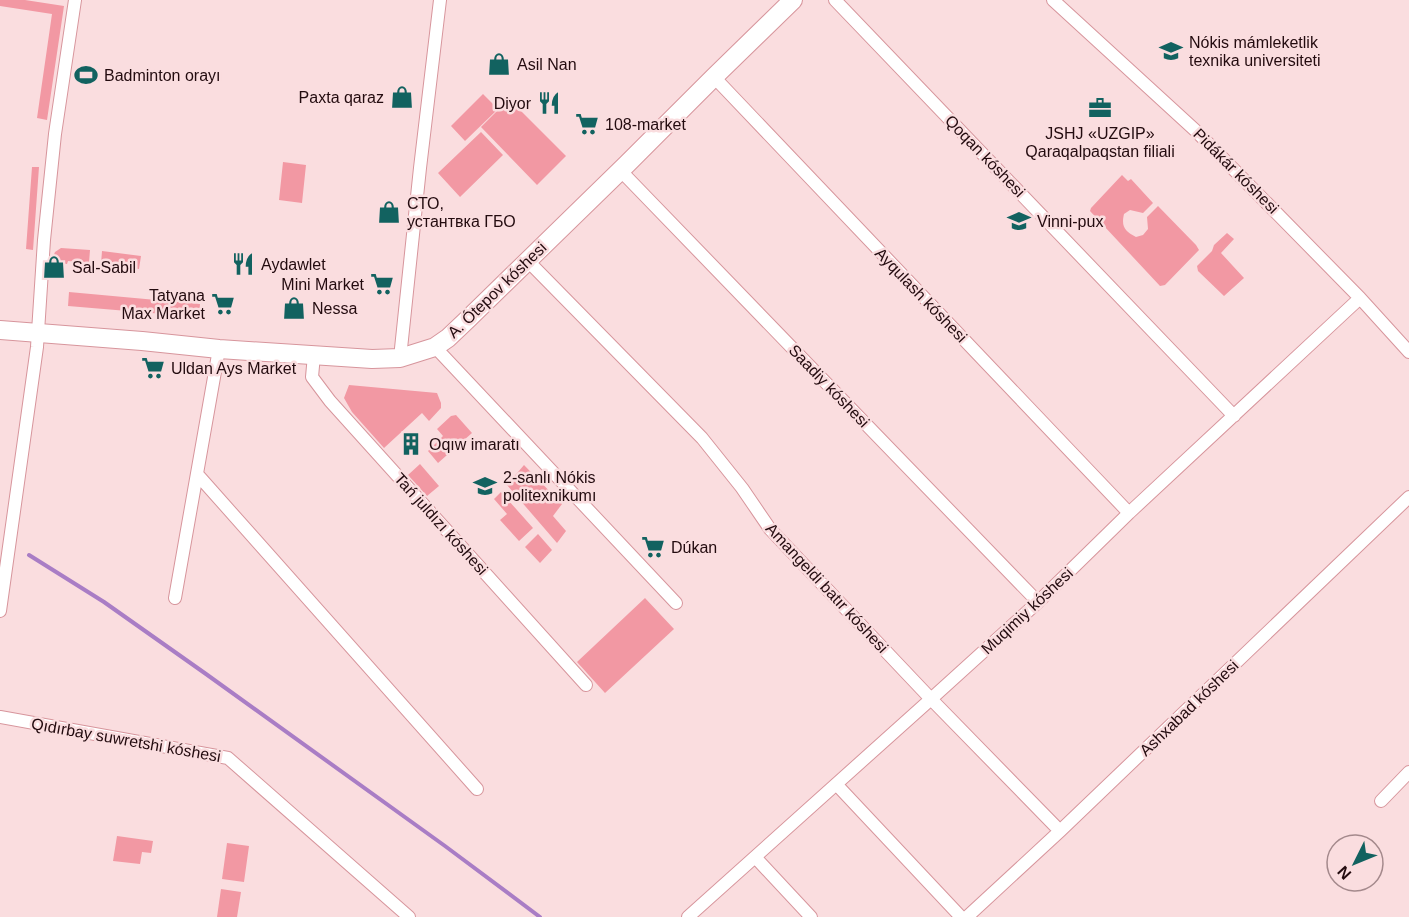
<svg xmlns="http://www.w3.org/2000/svg" width="1409" height="917" viewBox="0 0 1409 917" font-family="Arial,sans-serif">
  <rect width="100%" height="100%" fill="#fadddf"/>
  <path fill="#f298a3" d="M0,0H25L64,6L47,120L37,118L52,14L0,6Z
    M483,94L498,109L465,141L451,126Z
    M509,99L566,156L537,185L481,127Z
    M481,132L503,155L460,197L438,173Z
    M283,162L306,165L302,203L279,200Z
    M32,167H39L33,250L26,249Z
    M1122,175L1128,181L1131,179L1153,203L1143,213L1130,210L1124,214C1121,227 1125,231 1136,237L1143,235L1148,229L1147,217L1158,206L1196,245L1199,250L1165,285L1160,286L1090,211L1091,208Z
    M1227,233L1234,239L1221,253L1244,278L1224,296L1198,271L1197,266L1212,251L1214,245Z
    M61,248L90,250L89,263L68,261L67,264L51,262L55,252Z
    M102,251L141,256L139,269L101,264Z
    M69,292L200,304L199,317L68,306Z
    M349,385L437,393L441,403V408L429,421L422,413L384,448L352,412L344,398Z
    M456,415L472,433L438,463L428,451L443,436L437,429L451,416Z
    M420,464L439,486L427,496L408,475Z
    M524,465L562,504L553,516L566,531L557,543L507,485Z
    M501,492L533,528L519,541L500,520L507,514L494,499Z
    M538,534L552,550L540,563L525,547Z
    M645,598L674,629L605,693L577,662Z
    M117,836L153,841L151,853L142,852L140,864L113,861Z
    M227,843L249,846L244,882L222,879Z
    M221,889L241,892L237,917H217Z"/>
  <g fill="none" stroke-linecap="round" stroke-linejoin="round">
    <path stroke="#a97dc5" stroke-width="4" d="M29,555L104,602L206,674L445,846L540,917"/>
    <g stroke="#d7959c" stroke-width="14">
      <path id="street" d="M835,0L1234,416
        M1053,0L1196,131L1360,298L1409,352
        M714,77L1129,513
        M620,170L1038,602
        M527,260L702,438L742,488L770,529L931,699L1060,831
        M435,347L676,603
        M314,355L312,377L330,401L586,685
        M400,358L420,168L440,0
        M197,474L477,789
        M175,598L219,349
        M0,611L37,347L44,240L55,134L75,0
        M0,717L228,758L409,917
        M836,784L961,917
        M1381,801L1409,772
        M755,857L811,917
        M688,917L931,699L1038,602L1129,513L1360,298
        M967,917L1060,831L1409,497"/>
    </g>
    <g stroke="#d7959c" stroke-width="20">
      <path id="secondary" d="M0,330L142,341L219,349L372,359L400,358L435,347L448,338L468,319L627,164L714,77L793,0"/>
    </g>
    <use href="#street" stroke="#fff" stroke-width="12"/>
    <use href="#secondary" stroke="#fff" stroke-width="18"/>
  </g>
  <defs>
    <g id="university-bare" transform="scale(1.8)"><path d="M0-5L7-2L0 1L-7-2ZM-4 1L0 2.5L4 1V4Q0 6-4 4Z" fill="#126260" stroke="#fadddf" stroke-width="2.5" paint-order="stroke"/></g>
    <g id="shop-bare" transform="scale(1.8)"><path d="M-5-2.5h2.3a2.7 3.5 0 0 1 5.4 0H5L5.5 6h-11ZM-1.5-2.5h3a1.5 2.3 0 0 0-3 0Z" fill="#126260" stroke="#fadddf" stroke-width="2.5" paint-order="stroke"/></g>
    <g id="stadium-bare" transform="scale(1.8)"><path d="M0-5a6.5 5 0 1 0 0 10a6.5 5 0 1 0 0-10ZM-3.5-1.8h7v3.6h-7Z" fill="#126260" stroke="#fadddf" stroke-width="2.5" paint-order="stroke"/></g>
    <g id="restaurant-bare" transform="scale(1.8)"><path d="M-5-6h1v4h1v-4h1v4h1v-4h1v5L-1.5 .5V6h-2V.5L-5-1ZM5-6V6H3V1.5H1.5Q1.5-4 5-6Z" fill="#126260" stroke="#fadddf" stroke-width="2.5" paint-order="stroke"/></g>
    <g id="office-bare" transform="scale(1.8)"><path d="M-6-3h4V-5.5h4V-3h4V5H-6ZM-1-4.5V-3h2v-1.5ZM-6 0V1H6V0Z" fill="#126260" stroke="#fadddf" stroke-width="2.5" paint-order="stroke"/></g>
    <g id="supermarket-bare" transform="scale(1.8)"><path d="M-6-5.5h2.5l.6 2H6L4.5 2H-2.5L-4.4-4H-6ZM-1.5 3.2a1.3 1.3 0 1 0 .1 0ZM3 3.2a1.3 1.3 0 1 0 .1 0Z" fill="#126260" stroke="#fadddf" stroke-width="2.5" paint-order="stroke"/></g>
    <g id="school-bare" transform="scale(1.8)"><path d="M0-5L7-2L0 1L-7-2ZM-4 1L0 2.5L4 1V4Q0 6-4 4Z" fill="#126260" stroke="#fadddf" stroke-width="2.5" paint-order="stroke"/></g>
    <g id="building-bare" transform="scale(1.8)"><path d="M-4-6H4V6H1V3H-1V6H-4ZM-2.5-4.3h1.7v1.8h-1.7ZM.8-4.3h1.7v1.8H.8ZM-2.5-1h1.7V.8h-1.7ZM.8-1h1.7V.8H.8Z" fill="#126260" stroke="#fadddf" stroke-width="2.5" paint-order="stroke"/></g>
  </defs>
  <g fill-rule="evenodd">
    <use href="#university-bare" x="1171" y="51"/>
    <use href="#shop-bare" x="499" y="64"/>
    <use href="#stadium-bare" x="86" y="75"/>
    <use href="#shop-bare" x="402" y="97"/>
    <use href="#restaurant-bare" x="549" y="103"/>
    <use href="#office-bare" x="1100" y="108"/>
    <use href="#supermarket-bare" x="587" y="124"/>
    <use href="#shop-bare" x="389" y="212"/>
    <use href="#school-bare" x="1019" y="221"/>
    <use href="#restaurant-bare" x="243" y="264"/>
    <use href="#shop-bare" x="54" y="267"/>
    <use href="#supermarket-bare" x="382" y="284"/>
    <use href="#supermarket-bare" x="223" y="304"/>
    <use href="#shop-bare" x="294" y="308"/>
    <use href="#supermarket-bare" x="153" y="368"/>
    <use href="#building-bare" x="411" y="444"/>
    <use href="#university-bare" x="485" y="486"/>
    <use href="#supermarket-bare" x="653" y="547"/>
  </g>
  <g text-anchor="middle" dominant-baseline="central" stroke-width="5" stroke-linejoin="round" paint-order="stroke">
    <g font-size="16" fill="#230b0f" stroke="#fadddf" text-anchor="start">
      <text x="1189" y="42">Nókis mámleketlik<tspan x="1189" dy="18">texnika universiteti</tspan></text>
      <text x="517" y="64">Asil Nan</text>
      <text x="104" y="75">Badminton orayı</text>
      <text x="384" y="97" text-anchor="end">Paxta qaraz</text>
      <text x="531" y="103" text-anchor="end">Diyor</text>
      <text x="605" y="124">108-market</text>
      <text x="1100" y="133" text-anchor="middle">JSHJ «UZGIP»<tspan x="1100" dy="18">Qaraqalpaqstan filiali</tspan></text>
      <text x="407" y="203">СТО,<tspan x="407" dy="18">устантвка ГБО</tspan></text>
      <text x="1037" y="221">Vinni-pux</text>
      <text x="261" y="264">Aydawlet</text>
      <text x="72" y="267">Sal-Sabil</text>
      <text x="364" y="284" text-anchor="end">Mini Market</text>
      <text x="205" y="295" text-anchor="end">Tatyana<tspan x="205" dy="18">Max Market</tspan></text>
      <text x="312" y="308">Nessa</text>
      <text x="171" y="368">Uldan Ays Market</text>
      <text x="429" y="444">Oqıw imaratı</text>
      <text x="503" y="477">2-sanlı Nókis<tspan x="503" dy="18">politexnikumı</tspan></text>
      <text x="671" y="547">Dúkan</text>
    </g>
    <g font-size="16" fill="#230b0f" stroke="#fadddf">
      <text transform="translate(985 156) rotate(46)">Qoqan kóshesi</text>
      <text transform="translate(1236 171) rotate(45)">Pidákár kóshesi</text>
      <text transform="translate(497 290) rotate(-44)">A. Ótepov kóshesi</text>
      <text transform="translate(921 295) rotate(46)">Ayqulash kóshesi</text>
      <text transform="translate(829 386) rotate(46)">Saadiy kóshesi</text>
      <text transform="translate(441 524) rotate(48)">Tań juldızı kóshesi</text>
      <text transform="translate(827 588) rotate(47)">Amangeldi batır kóshesi</text>
      <text transform="translate(1027 611) rotate(-43)">Muqimiy kóshesi</text>
      <text transform="translate(1189 708) rotate(-44)">Ashxabad kóshesi</text>
      <text transform="translate(126 740) rotate(10)">Qıdırbay suwretshi kóshesi</text>
    </g>
  </g>
  <g transform="translate(1355 863) rotate(227)"><circle r="28" fill="#fadddf" stroke="#a4898c" stroke-width="1.5"/>
  <path d="M0-4.5L10 22L0 15L-10 22Z" fill="#126260"/>
  <text y="-9" font-size="16" font-weight="bold" text-anchor="middle" fill="#230b0f">N</text>
  </g>
</svg>
